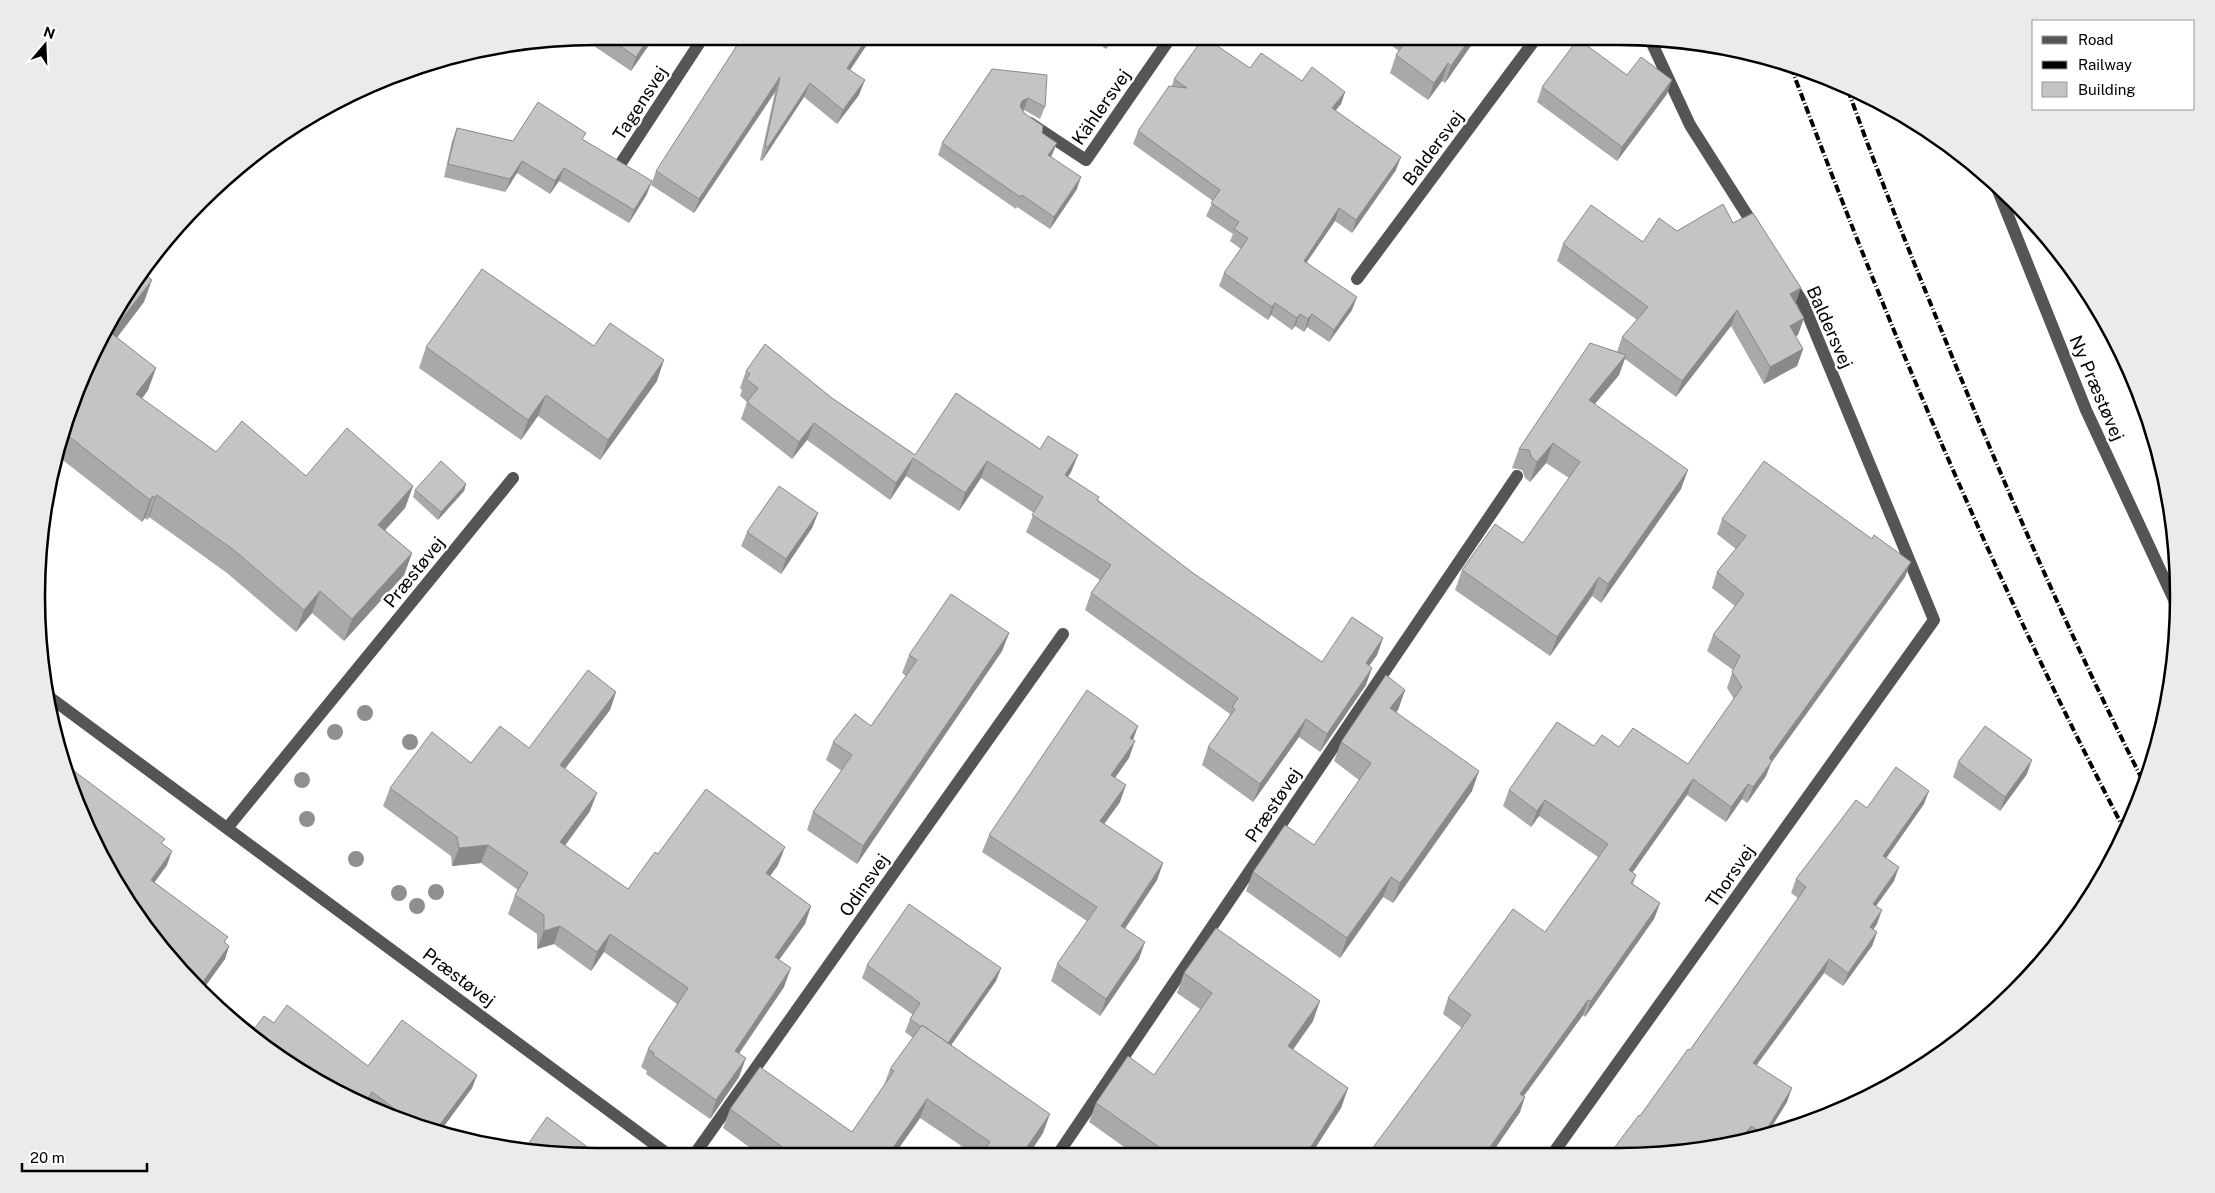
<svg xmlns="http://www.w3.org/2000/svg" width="2215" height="1193" viewBox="0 0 2215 1193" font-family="'Public Sans',sans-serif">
  <rect width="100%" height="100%" fill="#fff"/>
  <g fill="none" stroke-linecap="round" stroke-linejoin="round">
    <path stroke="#777" stroke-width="3" stroke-dasharray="1 2.5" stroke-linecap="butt" d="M2098,312L2160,455"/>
    <path stroke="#555" stroke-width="12" d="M1649,37L1690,125L1756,229
      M1030,123L1086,160L1171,37
      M621,163L704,36
      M1995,183L2086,410L2176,604
      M1357,279L1537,37
      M48,696L669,1155
      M228,827L513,478
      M1554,1152L1934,620L1803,303L1790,282
      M1058,1154L1517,476
      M694,1155L1063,634"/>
    <path stroke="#000" stroke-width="4" stroke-dasharray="8 2.5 1 2.5" stroke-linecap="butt" d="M1791,67C1888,327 1996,584 2125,831
      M1848,90C1879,177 1914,263 1949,349C2009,496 2073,643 2145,785"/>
  </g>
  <g fill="#8f8f8f">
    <circle cx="365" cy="713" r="8"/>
    <circle cx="335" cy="732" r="8"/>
    <circle cx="410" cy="742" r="8"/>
    <circle cx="302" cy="780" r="8"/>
    <circle cx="307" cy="819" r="8"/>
    <circle cx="356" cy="859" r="8"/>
    <circle cx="436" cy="892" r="8"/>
    <circle cx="399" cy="893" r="8"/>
    <circle cx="417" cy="906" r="8"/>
  </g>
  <path fill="#a9a9a9" d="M596,36H655L631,71L582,38Z
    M755,36L872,37L850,70L859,95L837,124L804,97L762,161L760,160L775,92L694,213L651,185L656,171Z
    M1088,37H1114L1106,49Z
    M1139,37H1147L1145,41Z
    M1380,37H1477L1445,83L1442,81L1428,100L1390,73L1396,55L1399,51Z
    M1250,68L1345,92L1341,104L1335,111L1396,170L1352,233L1335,221L1307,262L1352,310L1329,342L1307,327L1304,332L1295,326L1292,330L1271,315L1268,320L1219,286L1224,273L1241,249L1230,241L1233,234L1206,216L1213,201L1133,144L1138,131L1172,86L1174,79Z
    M992,69L1045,107L1040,119L1024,110L1023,111L1042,133L1052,155L1051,157L1077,189L1050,229L1017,207L1016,209L938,155L942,143Z
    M1627,75L1667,94L1617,161L1537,102L1542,87Z
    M457,128L513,141L584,140L647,194L629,223L559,181L550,194L517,173L505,192L444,177L452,141Z
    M1733,223L1795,303L1798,335L1795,336L1803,349L1797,366L1764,384L1731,326L1676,397L1625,359L1619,375L1595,404L1681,489L1601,603L1592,596L1550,656L1455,590L1462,570L1523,543L1569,478L1546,463L1530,482L1525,478L1522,470L1512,468L1519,449L1617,352L1622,337L1637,320L1557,261L1563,244L1643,242L1677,231Z
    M144,302L117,338L156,368L148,390L142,399L216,452L306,476L413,486L405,508L385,530L412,553L404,575L344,641L312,613L296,632L227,573L149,517L147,520L145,518L142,522L55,454L79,382Z
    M594,346L657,381L600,460L538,416L521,440L419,368L426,347Z
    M746,371L832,398L915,455L1040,449L1078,455L1071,472L1068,477L1193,573L1322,662L1383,638L1377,655L1369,666L1366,685L1320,752L1299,737L1253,802L1202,765L1208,747L1227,720L1230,714L1085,610L1091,593L1100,580L1026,532L1034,513L981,478L959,511L906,476L890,500L807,440L792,459L741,419L747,402L740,396L742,390L740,388Z
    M466,484L464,491L438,520L413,497L415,490Z
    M818,513L812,528L781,574L741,546L747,532Z
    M1722,519L1905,577L1771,763L1766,776L1747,803L1742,799L1726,822L1687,795L1632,873L1636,875L1633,884L1660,903L1654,919L1585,1017L1583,1015L1524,1096L1520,1112L1492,1153H1369L1462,1028L1443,1014L1448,998L1545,932L1598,857L1539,816L1531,827L1503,806L1509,790L1594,746L1619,747L1688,764L1734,699L1727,688L1733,670L1707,651L1713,635L1735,606L1712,588L1717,572L1736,549L1717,534Z
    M1009,633L1002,651L857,864L807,830L813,812L842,771L826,760L833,742L871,726L906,676L902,673L909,655Z
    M1405,690L1398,710L1396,712L1472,791L1393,903L1383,897L1340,958L1246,891L1253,872L1314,845L1359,780L1334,761L1341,742Z
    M616,692L610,710L565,769L590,811L565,846L628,889L658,854L778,865L770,876L811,906L805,924L779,960L784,987L739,1054V1077L710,1119L646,1074L647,1071L641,1067L648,1049L677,1004L604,952L591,971L554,944L537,949V934L508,914L515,895L518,890L481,863L452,866L451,856L383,806L390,788L471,763L529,748Z
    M1138,726L1133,740L1129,758L1115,777L1120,802L1104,824L1163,863L1157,880L1125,929L1139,959L1100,1016L1051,981L1057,964L1087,921L982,852L989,835Z
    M1958,762L2027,774L2000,811L1953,777Z
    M1924,804L1886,858L1894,881L1876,906L1877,924L1873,929L1877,932L1872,946L1843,986L1824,973L1756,1065L1787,1102L1769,1131L1691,1152L1640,1116L1690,1050L1798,898L1791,893L1796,879L1867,808Z
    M163,844L167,865L154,883L229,946L225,959L203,988L255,1028L274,1023L368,1066L477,1075L472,1088L439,1133L317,1082L255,1041L175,966L131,908Z
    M867,965L1001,968L996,981L951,1045L1043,1133L1029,1154H956L960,1147H963L920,1118L894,1155H760L723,1128L730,1109L852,1132L884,1085L890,1069L913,1038L905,1032L910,1019L913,1015L862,978Z
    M1184,973L1313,1021L1293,1050L1348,1088L1341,1108L1312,1153L1134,1154L1089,1122L1096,1103L1154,1075L1200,1009L1177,993Z"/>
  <path fill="#898989" d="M650,36H655L631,71L636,57Z
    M868,37H872L842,82L847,68Z
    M1110,37H1114L1106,49Z
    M1471,37H1477L1445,83L1451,66Z
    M1448,63L1442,81L1428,100L1434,83Z
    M780,77L775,92L694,213L699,199Z
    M865,80L859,95L837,124L843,110Z
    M1672,80L1667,94L1617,161L1622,147Z
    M810,83L804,97L762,161L768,147Z
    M1345,92L1341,104L1327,121L1332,108Z
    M1028,98L1024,110L1018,113L1022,101Z
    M1057,143L1052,155L1044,168L1048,155Z
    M1401,157L1396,170L1352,233L1356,220Z
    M522,161L517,173L505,192L510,179Z
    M564,168L559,181L550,194L555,181Z
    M1081,177L1077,189L1050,229L1054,217Z
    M652,181L647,194L629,223L634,210Z
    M1339,208L1335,221L1299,273L1304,261Z
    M152,280L144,302L103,355L111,333Z
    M1801,288L1795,305L1790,294Z
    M1357,297L1352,310L1329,342L1334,330Z
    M1275,303L1271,315L1268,320L1272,307Z
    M1737,310L1731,326L1676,397L1682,381Z
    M1300,314L1295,326L1292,330L1297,318Z
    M1312,314L1307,327L1304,332L1308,319Z
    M1804,318L1798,335L1784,343L1790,326Z
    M1803,349L1797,366L1764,384L1770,367Z
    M1626,355L1619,375L1582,419L1589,400Z
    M664,360L657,381L600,460L608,440Z
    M156,368L148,390L128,416L136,394Z
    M546,395L538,416L521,440L528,420Z
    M814,423L807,440L792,459L799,442Z
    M1553,443L1546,463L1530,482L1537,462Z
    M1078,455L1071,472L1058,493L1065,475Z
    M913,458L906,476L890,500L896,483Z
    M987,461L981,478L959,511L965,493Z
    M1688,470L1681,489L1601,603L1608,584Z
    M466,484L464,491L438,520L441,512Z
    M413,486L405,508L370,547L378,525Z
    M157,495L149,517L147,520L155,498Z
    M153,496L145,518L142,522L150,500Z
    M818,513L812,528L781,574L786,559Z
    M412,553L404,575L344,641L352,619Z
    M1911,562L1905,577L1771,763L1766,776L1747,803L1753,787L1769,758Z
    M1599,577L1592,596L1550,656L1557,637Z
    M320,591L312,613L296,632L304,610Z
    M1009,633L1002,651L857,864L863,846Z
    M1383,638L1377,655L1359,680L1366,663Z
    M1372,668L1366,685L1320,752L1327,734Z
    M1405,690L1398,710L1383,728L1390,708Z
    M616,692L610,710L553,784L560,765Z
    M1306,719L1299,737L1253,802L1260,784Z
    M1138,726L1132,742L1130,738Z
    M1135,741L1129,758L1105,792L1111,775Z
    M2032,760L2027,774L2000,811L2005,797Z
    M1479,771L1472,791L1393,903L1400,883Z
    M1693,779L1687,795L1623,886L1629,870Z
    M1748,784L1742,799L1726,822L1731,807Z
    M1126,785L1120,802L1094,838L1100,821Z
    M1929,791L1924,804L1878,870L1883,856Z
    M597,793L590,811L553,861L560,842Z
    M1545,800L1539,816L1531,827L1537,811Z
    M488,845L481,863L452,866L459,848Z
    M785,847L778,865L759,891L766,873Z
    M172,851L167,865L146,894L151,880Z
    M1163,863L1157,880L1115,943L1121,926Z
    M1899,867L1894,881L1868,917L1873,904Z
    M1391,877L1383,897L1340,958L1347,938Z
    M1660,903L1654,919L1585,1017L1591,1001Z
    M811,906L805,924L768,975L775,957Z
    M1882,910L1877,924L1865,941L1870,927Z
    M560,926L554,944L537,949L544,931Z
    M1877,932L1872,946L1843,986L1848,973Z
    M610,934L604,952L591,971L597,952Z
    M1145,942L1139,959L1100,1016L1106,999Z
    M229,946L225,959L202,991L200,986Z
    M1829,959L1824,973L1748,1077L1753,1063Z
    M791,968L784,987L728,1069L735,1051Z
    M1001,968L996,981L943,1057L947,1044Z
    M1588,1000L1583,1015L1514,1109L1520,1094Z
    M1320,1001L1313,1021L1281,1066L1288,1046Z
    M746,1058L739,1077L710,1119L716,1100Z
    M477,1075L472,1088L439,1133L435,1131Z
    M1348,1088L1341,1108L1312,1153H1307Z
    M1792,1088L1787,1102L1769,1131L1765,1132Z
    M1525,1097L1520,1112L1492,1153H1486Z
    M927,1099L920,1118L894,1155H888Z
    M1050,1114L1043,1133L1029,1154H1022Z
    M1751,1126L1747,1137L1742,1138Z"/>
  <path fill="#c4c4c4" stroke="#898989" d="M606,36H650L636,57Z
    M743,36H749L753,39L755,36L868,37L847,68L865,80L843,110L810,83L768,147L765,146L780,77L699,199L656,171Z
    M1204,37L1250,68L1261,53L1302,81L1312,67L1345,92L1332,108L1401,157L1356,220L1339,208L1304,261L1357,297L1334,330L1312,314L1308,319L1300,314L1297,318L1275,303L1272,307L1224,273L1248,238L1234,229L1239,222L1211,203L1220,190L1138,131L1169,86L1187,88L1174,79Z
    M1409,37H1471L1451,66L1448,63L1434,83L1396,55Z
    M1578,39L1627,75L1641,57L1672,80L1622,147L1542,87Z
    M992,69L1047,75L1045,107L1028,98L1022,101L1020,106L1024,113L1043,126L1042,133L1057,143L1048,155L1081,177L1054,217L1022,195L1020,197L942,143Z
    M538,102L586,133L582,139L652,181L634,210L564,168L555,181L522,161L510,179L448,164L457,128L513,141Z
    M1723,204L1733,223L1753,213L1801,288L1790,294L1804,318L1790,326L1803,349L1770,367L1737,310L1682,381L1622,337L1648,307L1563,244L1591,205L1643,242L1659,218L1677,231Z
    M482,269L594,346L610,323L664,360L608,440L546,395L528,420L426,347Z
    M141,271L152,280L111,333L156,368L136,394L216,452L242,421L306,476L347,428L413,486L378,525L412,553L352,619L320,591L304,610L235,551L157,495L155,498L153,496L150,500L62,431L79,382L131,285Z
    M1590,343L1626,355L1589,400L1688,470L1608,584L1599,577L1557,637L1462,570L1495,524L1523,543L1580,462L1553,443L1537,462L1532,458L1529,450L1519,449Z
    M765,344L832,398L915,455L956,393L1040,449L1048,436L1078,455L1065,475L1099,497L1097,500L1193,573L1322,662L1352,617L1383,638L1366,663L1372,668L1327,734L1306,719L1260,784L1208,747L1235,709L1232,707L1238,698L1091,593L1111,565L1032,515L1043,497L987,461L965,493L913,458L896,483L814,423L799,442L747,402L758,388L746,379L750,374L746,371Z
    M441,461L466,484L441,512L415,490Z
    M1764,461L1872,539L1874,535L1911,562L1769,758L1772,761L1753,787L1748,784L1731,807L1693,779L1629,870L1636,875L1631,883L1660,903L1591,1001L1588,1000L1520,1094L1525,1097L1486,1153H1369L1471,1015L1448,998L1513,909L1545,932L1608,844L1545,800L1537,811L1509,790L1557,722L1594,746L1602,735L1619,747L1633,728L1688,764L1742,687L1732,672L1740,656L1713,635L1744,594L1717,572L1746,536L1722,519Z
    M779,486L818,513L786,559L747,532Z
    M951,594L1009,633L863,846L813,812L852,755L833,742L855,714L871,726L917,660L909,655Z
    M588,670L616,692L560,765L597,793L560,842L628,889L655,852L658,854L706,789L785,847L766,873L811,906L775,957L791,968L735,1051L746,1058L716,1100L653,1055L654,1053L648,1049L688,988L610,934L597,952L560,926L544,931V915L515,895L528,873L488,845L459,848L457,837L390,788L432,732L471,763L500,726L529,748Z
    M1386,675L1405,690L1390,708L1479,771L1400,883L1391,877L1347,938L1253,872L1285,825L1314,845L1371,763L1341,742Z
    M1087,690L1138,726L1130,738L1135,741L1111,775L1126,785L1100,821L1163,863L1121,926L1145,942L1106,999L1057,964L1097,907L989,835Z
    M1985,726L2032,760L2005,797L1958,762Z
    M62,762L165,839L161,843L172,851L151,880L228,937L224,942L229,946L200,986L255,1028L264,1016L274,1023L287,1005L368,1066L402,1020L477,1075L435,1131L413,1122L372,1092L366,1102L317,1082L255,1041L191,980L186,972L187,977L175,966L131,908L79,811Z
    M1896,767L1929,791L1883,856L1899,867L1873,904L1882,910L1870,927L1877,932L1848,973L1829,959L1753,1063L1792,1088L1765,1132L1762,1133L1751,1126L1742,1138L1691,1152H1611L1639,1115L1640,1116L1688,1049L1690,1050L1806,887L1796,879L1856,800L1867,808Z
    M909,904L1001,968L948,1043L922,1025L921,1027L910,1019L920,1003L867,965Z
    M1216,928L1320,1001L1288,1046L1348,1088L1307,1153L1169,1154L1096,1103L1128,1056L1154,1075L1212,993L1184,973Z
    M922,1025L1050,1114L1022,1154H963L958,1151L960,1147L982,1153L990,1142L927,1099L888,1155H793L730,1109L760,1067L852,1132L894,1071L890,1069Z
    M547,1117L586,1146L588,1155L560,1156L524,1150Z"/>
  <g text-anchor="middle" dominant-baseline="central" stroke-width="5" stroke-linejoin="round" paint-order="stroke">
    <g font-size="18" fill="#000" stroke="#fff">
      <text transform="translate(640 103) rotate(-57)">Tagensvej</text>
      <text transform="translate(1101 107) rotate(-55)">Kählersvej</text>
      <text transform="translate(1433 148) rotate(-53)">Baldersvej</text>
      <text transform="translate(1830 327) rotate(66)">Baldersvej</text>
      <text transform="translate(2097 388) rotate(67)">Ny Præstøvej</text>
      <text transform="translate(414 572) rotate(-51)">Præstøvej</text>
      <text transform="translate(1273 805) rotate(-56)">Præstøvej</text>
      <text transform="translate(1730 876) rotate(-55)">Thorsvej</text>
      <text transform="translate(864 885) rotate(-55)">Odinsvej</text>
      <text transform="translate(459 977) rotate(37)">Præstøvej</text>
    </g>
  </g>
  <path d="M0 0H2215V1193H0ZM596 45H1619A551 551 0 0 1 2170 596V597A551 551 0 0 1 1619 1148H596A551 551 0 0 1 45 597V596A551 551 0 0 1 596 45Z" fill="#ebebeb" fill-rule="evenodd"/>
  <path fill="none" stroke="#000" stroke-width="2.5" d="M596 45H1619A551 551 0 0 1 2170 596V597A551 551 0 0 1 1619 1148H596A551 551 0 0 1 45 597V596A551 551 0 0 1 596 45Z"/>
  <rect x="2032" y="20" width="162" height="90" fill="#ffffff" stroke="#999999"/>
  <rect x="2042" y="36" width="25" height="8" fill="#555555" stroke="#999999"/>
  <text x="2078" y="45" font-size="15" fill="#000000">Road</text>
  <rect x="2042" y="61" width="25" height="8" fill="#000000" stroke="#999999"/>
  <text x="2078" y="70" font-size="15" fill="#000000">Railway</text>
  <rect x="2042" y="82" width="25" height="15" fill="#c4c4c4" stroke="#999999"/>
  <text x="2078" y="95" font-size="15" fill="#000000">Building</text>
  <g transform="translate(45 45) rotate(19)" stroke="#ffffff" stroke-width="4" paint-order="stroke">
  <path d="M0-4L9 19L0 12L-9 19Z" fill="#000000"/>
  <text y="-8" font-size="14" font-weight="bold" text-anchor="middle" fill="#000000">N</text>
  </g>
  <path d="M22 1163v8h125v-8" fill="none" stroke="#000000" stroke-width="2.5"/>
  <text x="30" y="1163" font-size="15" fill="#000000" stroke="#ffffff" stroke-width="4" paint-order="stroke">20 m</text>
</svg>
